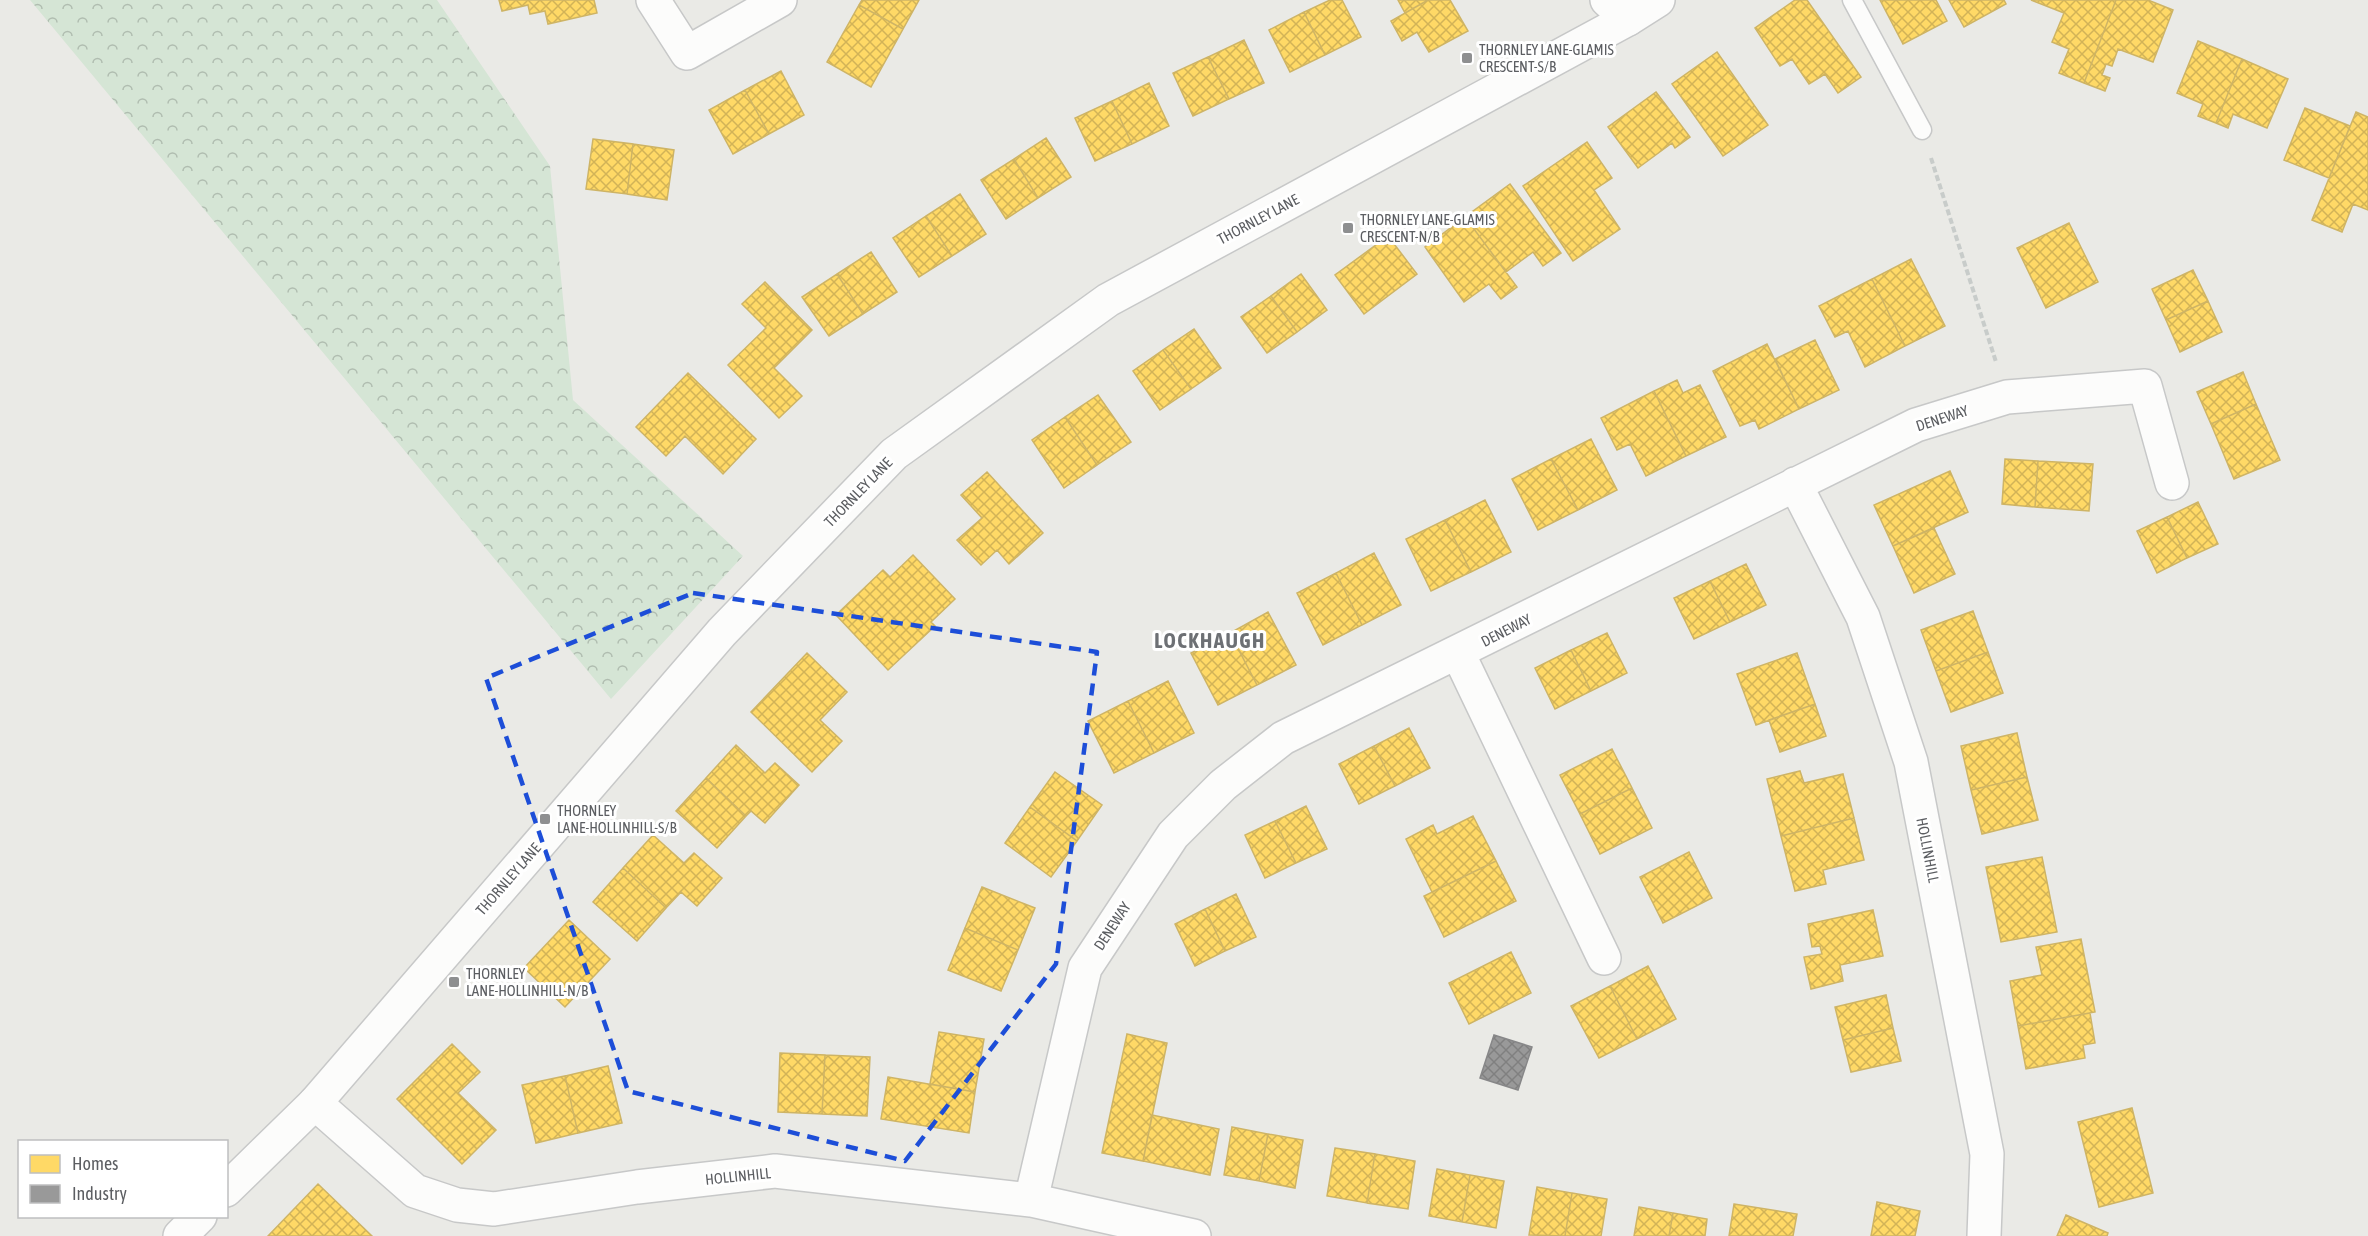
<svg xmlns="http://www.w3.org/2000/svg" width="2368" height="1236" viewBox="0 0 2368 1236" font-family="'Asap Condensed',sans-serif">
  <defs>
    <pattern id="forest-crowns" width="20" height="18" patternUnits="userSpaceOnUse" patternTransform="scale(1.5)"><rect width="20" height="18" fill="#d5e5d5"/><path d="M2 6a3 3 0 1 1 6 0M12 15a3 3 0 1 1 6 0" fill="none" stroke="#b0bdb0"/></pattern>
    <pattern id="homes-cross-hatch" width="8" height="8" patternUnits="userSpaceOnUse" patternTransform="scale(1.5)"><rect width="8" height="8" fill="#ffd966"/><path d="M0 0l8 8M0 8l8-8" fill="none" stroke="#d2b357"/></pattern>
    <pattern id="industry-cross-hatch" width="8" height="8" patternUnits="userSpaceOnUse" patternTransform="scale(1.5)"><rect width="8" height="8" fill="#999"/><path d="M0 0l8 8M0 8l8-8" fill="none" stroke="#808080"/></pattern>
  </defs>
  <rect width="100%" height="100%" fill="#eaeae6"/>
  <path fill="url(#forest-crowns)" d="M30,0H437L550,166L573,400L743,556L611,699Z"/>
  <path fill="url(#homes-cross-hatch)" stroke="#ceb465" stroke-width="1.5" d="M499,0H594L597,13L548,24L545,11L530,14L528,5L502,11Z
    M862,0H919L903,29L859,5Z
    M1330,0H1342L1361,37L1325,55L1304,12Z
    M1398,0H1428L1405,13Z
    M1428,0H1450L1468,31L1429,52L1417,32L1402,41L1391,21Z
    M1795,0H1807L1861,77L1838,93L1825,74L1809,84L1792,59L1780,66L1755,28Z
    M1880,0H1936L1947,21L1903,44Z
    M1949,0H2004L2006,4L1964,27Z
    M2031,0H2116L2084,83L2059,73L2069,49L2052,42L2064,13Z
    M2116,0H2148L2173,10L2153,62L2118,49L2112,66L2106,64L2102,75L2110,78L2105,91L2084,83Z
    M859,5L903,29L871,87L827,62Z
    M1304,12L1325,55L1290,72L1269,30Z
    M1244,40L1264,83L1229,99L1208,57Z
    M2198,41L2242,59L2216,123L2198,116L2203,104L2177,93Z
    M1717,52L1768,125L1723,156L1672,84Z
    M1208,57L1229,99L1193,116L1173,73Z
    M2242,59L2288,79L2267,128L2233,114L2228,128L2216,123Z
    M781,71L804,115L769,134L745,90Z
    M1149,83L1169,126L1132,144L1112,101Z
    M745,90L769,134L733,154L709,110Z
    M1656,92L1690,137L1675,148L1672,143L1638,168L1608,127Z
    M1112,101L1132,144L1095,161L1075,118Z
    M2305,108L2350,126L2329,178L2284,160Z
    M2356,112L2368,117V210L2353,204L2342,232L2312,220Z
    M1046,138L1071,177L1038,198L1014,159Z
    M593,139L633,144L627,194L586,189Z
    M1587,142L1612,178L1594,190L1620,229L1573,261L1523,186Z
    M633,144L674,150L667,200L627,194Z
    M1014,159L1038,198L1006,219L981,180Z
    M1510,184L1561,253L1543,266L1533,252L1506,272L1465,217Z
    M960,194L986,234L952,256L926,216Z
    M926,216L952,256L919,277L893,238Z
    M1465,217L1517,287L1501,299L1489,284L1464,302L1425,247Z
    M2069,223L2098,282L2046,308L2017,248Z
    M1388,236L1417,274L1364,314L1335,275Z
    M871,252L897,292L863,314L837,274Z
    M1911,259L1945,326L1905,346L1872,279Z
    M2193,270L2208,301L2166,320L2152,289Z
    M837,274L863,314L829,336L802,297Z
    M1301,274L1327,310L1297,332L1271,296Z
    M1872,279L1905,346L1865,367L1848,331L1835,337L1819,306Z
    M765,282L812,330L774,368L802,396L779,418L728,365L766,328L742,304Z
    M1271,296L1297,332L1267,353L1241,317Z
    M2208,301L2222,332L2180,352L2166,320Z
    M1194,329L1221,368L1191,389L1163,350Z
    M1815,340L1839,390L1799,409L1775,359Z
    M1767,344L1799,409L1759,429L1755,420L1740,426L1713,371Z
    M1163,350L1191,389L1160,410L1133,371Z
    M2243,372L2256,404L2211,424L2197,392Z
    M688,373L756,439L723,474L685,436L666,456L636,427Z
    M1677,380L1683,393L1700,385L1726,437L1686,456L1654,391Z
    M1654,391L1686,456L1646,476L1630,444L1617,450L1601,418Z
    M1098,395L1131,442L1097,465L1065,417Z
    M2256,404L2280,460L2234,479L2211,424Z
    M1065,417L1097,465L1064,488L1032,440Z
    M1591,439L1617,490L1578,510L1551,459Z
    M1551,459L1578,510L1538,530L1512,479Z
    M2005,459L2038,461L2035,507L2002,504Z
    M2038,461L2093,464L2089,511L2035,507Z
    M1950,471L1968,512L1893,546L1874,505Z
    M987,472L1043,533L1009,564L997,550L981,565L957,540L982,518L961,495Z
    M1485,500L1511,552L1471,572L1445,520Z
    M2198,502L2218,544L2187,558L2167,517Z
    M2167,517L2187,558L2157,573L2137,531Z
    M1445,520L1471,572L1431,591L1406,539Z
    M1934,528L1955,574L1914,593L1893,546Z
    M1374,553L1401,605L1362,625L1336,573Z
    M913,555L955,599L931,622L935,626L888,670L836,615L883,570L890,577Z
    M1746,564L1766,605L1730,622L1710,581Z
    M1336,573L1362,625L1323,645L1297,593Z
    M1710,581L1730,622L1694,639L1674,598Z
    M1973,611L1988,652L1936,671L1921,630Z
    M1268,612L1296,665L1257,685L1230,633Z
    M1230,633L1257,685L1218,705L1191,653Z
    M1607,633L1627,673L1591,691L1571,650Z
    M1571,650L1591,691L1555,709L1535,668Z
    M1988,652L2003,693L1951,712L1936,671Z
    M807,653L847,692L820,720L842,741L812,772L751,712Z
    M1797,653L1815,704L1756,725L1737,674Z
    M1168,681L1194,733L1154,753L1128,701Z
    M1128,701L1154,753L1114,773L1088,721Z
    M1815,704L1826,736L1780,752L1769,720Z
    M1409,728L1430,768L1395,786L1374,746Z
    M2017,733L2027,777L1971,790L1961,746Z
    M736,745L765,773L775,763L799,785L765,823L751,811L746,816L706,778Z
    M1374,746L1395,786L1359,804L1339,764Z
    M1612,749L1632,788L1580,814L1560,775Z
    M1800,771L1804,783L1843,774L1854,818L1781,836L1767,779Z
    M1055,772L1102,805L1077,841L1030,807Z
    M2027,777L2038,820L1982,834L1971,790Z
    M706,778L746,816L717,848L676,811Z
    M1632,788L1652,828L1600,854L1580,814Z
    M1306,806L1327,849L1296,863L1275,821Z
    M1030,807L1077,841L1051,877L1005,843Z
    M1473,816L1496,861L1432,892L1406,839L1433,825L1437,834Z
    M1854,818L1864,860L1823,870L1826,884L1795,891L1781,836Z
    M1275,821L1296,863L1265,878L1245,835Z
    M653,835L684,863L694,853L722,878L697,906L681,892L666,908L623,868Z
    M1689,852L1712,898L1663,923L1640,877Z
    M2042,857L2057,932L2001,942L1986,867Z
    M1496,861L1516,901L1444,937L1424,896Z
    M623,868L666,908L637,941L593,902Z
    M982,887L1035,908L1018,950L965,928Z
    M1236,894L1256,937L1225,951L1205,909Z
    M1205,909L1225,951L1195,966L1175,924Z
    M1873,910L1883,956L1840,965L1843,981L1811,989L1804,957L1822,954L1820,946L1812,947L1808,924Z
    M569,920L610,959L565,1007L524,968Z
    M965,928L1018,950L1001,991L948,970Z
    M2081,939L2095,1012L2018,1026L2010,981L2042,975L2036,947Z
    M1511,952L1531,993L1469,1024L1449,983Z
    M1648,966L1676,1019L1637,1039L1610,986Z
    M1610,986L1637,1039L1599,1058L1571,1006Z
    M1886,995L1893,1028L1843,1040L1835,1007Z
    M2090,1013L2095,1043L2083,1045L2085,1058L2026,1069L2018,1026Z
    M1893,1028L1901,1061L1851,1072L1843,1040Z
    M939,1032L984,1039L975,1092L930,1084Z
    M1127,1034L1167,1043L1143,1161L1102,1153Z
    M452,1044L480,1072L458,1093L496,1130L462,1164L397,1099Z
    M780,1053L825,1055L822,1114L778,1112Z
    M825,1055L870,1057L867,1116L822,1114Z
    M608,1066L622,1123L578,1133L565,1076Z
    M565,1076L578,1133L536,1143L522,1085Z
    M888,1077L975,1092L969,1133L881,1119Z
    M2132,1108L2153,1193L2099,1207L2078,1122Z
    M1152,1115L1219,1129L1210,1175L1143,1161Z
    M1232,1127L1268,1134L1259,1181L1224,1175Z
    M1268,1134L1303,1140L1295,1188L1259,1181Z
    M1335,1148L1375,1154L1367,1203L1327,1196Z
    M1375,1154L1415,1161L1408,1209L1367,1203Z
    M1437,1169L1470,1175L1462,1222L1429,1216Z
    M1470,1175L1504,1181L1496,1228L1462,1222Z
    M318,1184L372,1236H268Z
    M1537,1187L1572,1193L1565,1236L1529,1235Z
    M1572,1193L1607,1199L1601,1236H1565Z
    M1877,1202L1920,1211L1915,1236H1871Z
    M1734,1204L1797,1214L1793,1236H1729Z
    M1639,1207L1673,1213L1669,1236H1634Z
    M1673,1213L1707,1219L1705,1236H1669Z
    M2066,1215L2108,1233L2107,1236H2057Z"/>
  <path fill="url(#industry-cross-hatch)" stroke="#878788" stroke-width="1.5" d="M1494,1035L1532,1047L1518,1090L1480,1078Z"/>
  <g fill="none" stroke-linecap="round" stroke-linejoin="round">
    <g stroke="#c7c8c8" stroke-width="21">
      <path id="service" d="M1852,0L1922,130"/>
    </g>
    <g stroke="#c7c8c8" stroke-width="36">
      <path id="minor" d="M653,0L687,53L780,0
        M1607,0L1628,19
        M1795,484L1863,617L1911,762L1987,1154L1984,1236
        M1458,653L1604,958
        M315,1103L415,1191L457,1205L494,1209L637,1187L775,1171L1031,1200L1194,1236
        M1031,1200L1085,968L1173,835L1223,785L1283,738L1916,425L2007,397L2145,386L2172,483"/>
    </g>
    <g stroke="#c7c8c8" stroke-width="36">
      <path id="tertiary" d="M226,1190L315,1103L722,632L894,454L1108,300L1628,19L1658,0
        M180,1236L200,1216"/>
    </g>
    <path stroke="#c8ccca" stroke-width="4" stroke-dasharray="6 3" stroke-linecap="butt" d="M1931,158L1996,362"/>
    <use href="#service" stroke="#fcfcfb" stroke-width="18"/>
    <use href="#minor" stroke="#fcfcfb" stroke-width="33"/>
    <use href="#tertiary" stroke="#fcfcfb" stroke-width="33"/>
  </g>
  <path fill="none" stroke="#1d4ed8" stroke-width="4.5" stroke-dasharray="12 8" stroke-linejoin="round" d="M693,593L1097,652L1056,964L905,1161L628,1091L486,678Z"/>
  <g fill="#8e8f90" stroke="#fff" stroke-width="2">
    <rect x="1461" y="52" width="12" height="12" rx="3"/>
    <rect x="1342" y="222" width="12" height="12" rx="3"/>
    <rect x="539" y="813" width="12" height="12" rx="3"/>
    <rect x="448" y="976" width="12" height="12" rx="3"/>
  </g>
  <g text-anchor="middle" dominant-baseline="central" stroke-width="6" stroke-linejoin="round" paint-order="stroke">
    <g font-size="15" fill="#5c5e62" stroke="#fff" text-anchor="start">
      <text x="1479" y="49">THORNLEY LANE-GLAMIS<tspan x="1479" dy="17">CRESCENT-S/B</tspan></text>
      <text x="1360" y="219">THORNLEY LANE-GLAMIS<tspan x="1360" dy="17">CRESCENT-N/B</tspan></text>
      <text x="557" y="810">THORNLEY<tspan x="557" dy="17">LANE-HOLLINHILL-S/B</tspan></text>
      <text x="466" y="973">THORNLEY<tspan x="466" dy="17">LANE-HOLLINHILL-N/B</tspan></text>
    </g>
    <g font-size="15" fill="#5c5e62" stroke="#fff">
      <text transform="translate(1258 219) rotate(-28)">THORNLEY LANE</text>
      <text transform="translate(1942 418) rotate(-18)">DENEWAY</text>
      <text transform="translate(858 492) rotate(-46)">THORNLEY LANE</text>
      <text transform="translate(1506 630) rotate(-27)">DENEWAY</text>
      <text transform="translate(1928 850) rotate(79)">HOLLINHILL</text>
      <text transform="translate(508 879) rotate(-49)">THORNLEY LANE</text>
      <text transform="translate(1112 926) rotate(-57)">DENEWAY</text>
      <text transform="translate(738 1176) rotate(-6)">HOLLINHILL</text>
    </g>
    <g font-size="21" font-weight="bold" letter-spacing="1.5" fill="#6d7074" stroke="#fff">
      <text x="1210" y="640">LOCKHAUGH</text>
    </g>
  </g>
  <rect x="18" y="1140" width="210" height="78" fill="#ffffff" stroke="#bebfc0" stroke-width="1.5"/>
  <rect x="30" y="1155" width="30" height="18" fill="#ffd966" stroke="#bebfc0" stroke-width="1.5"/>
  <text x="72" y="1170" font-size="18" fill="#5c5e62">Homes</text>
  <rect x="30" y="1185" width="30" height="18" fill="#999999" stroke="#bebfc0" stroke-width="1.5"/>
  <text x="72" y="1200" font-size="18" fill="#5c5e62">Industry</text>
</svg>
